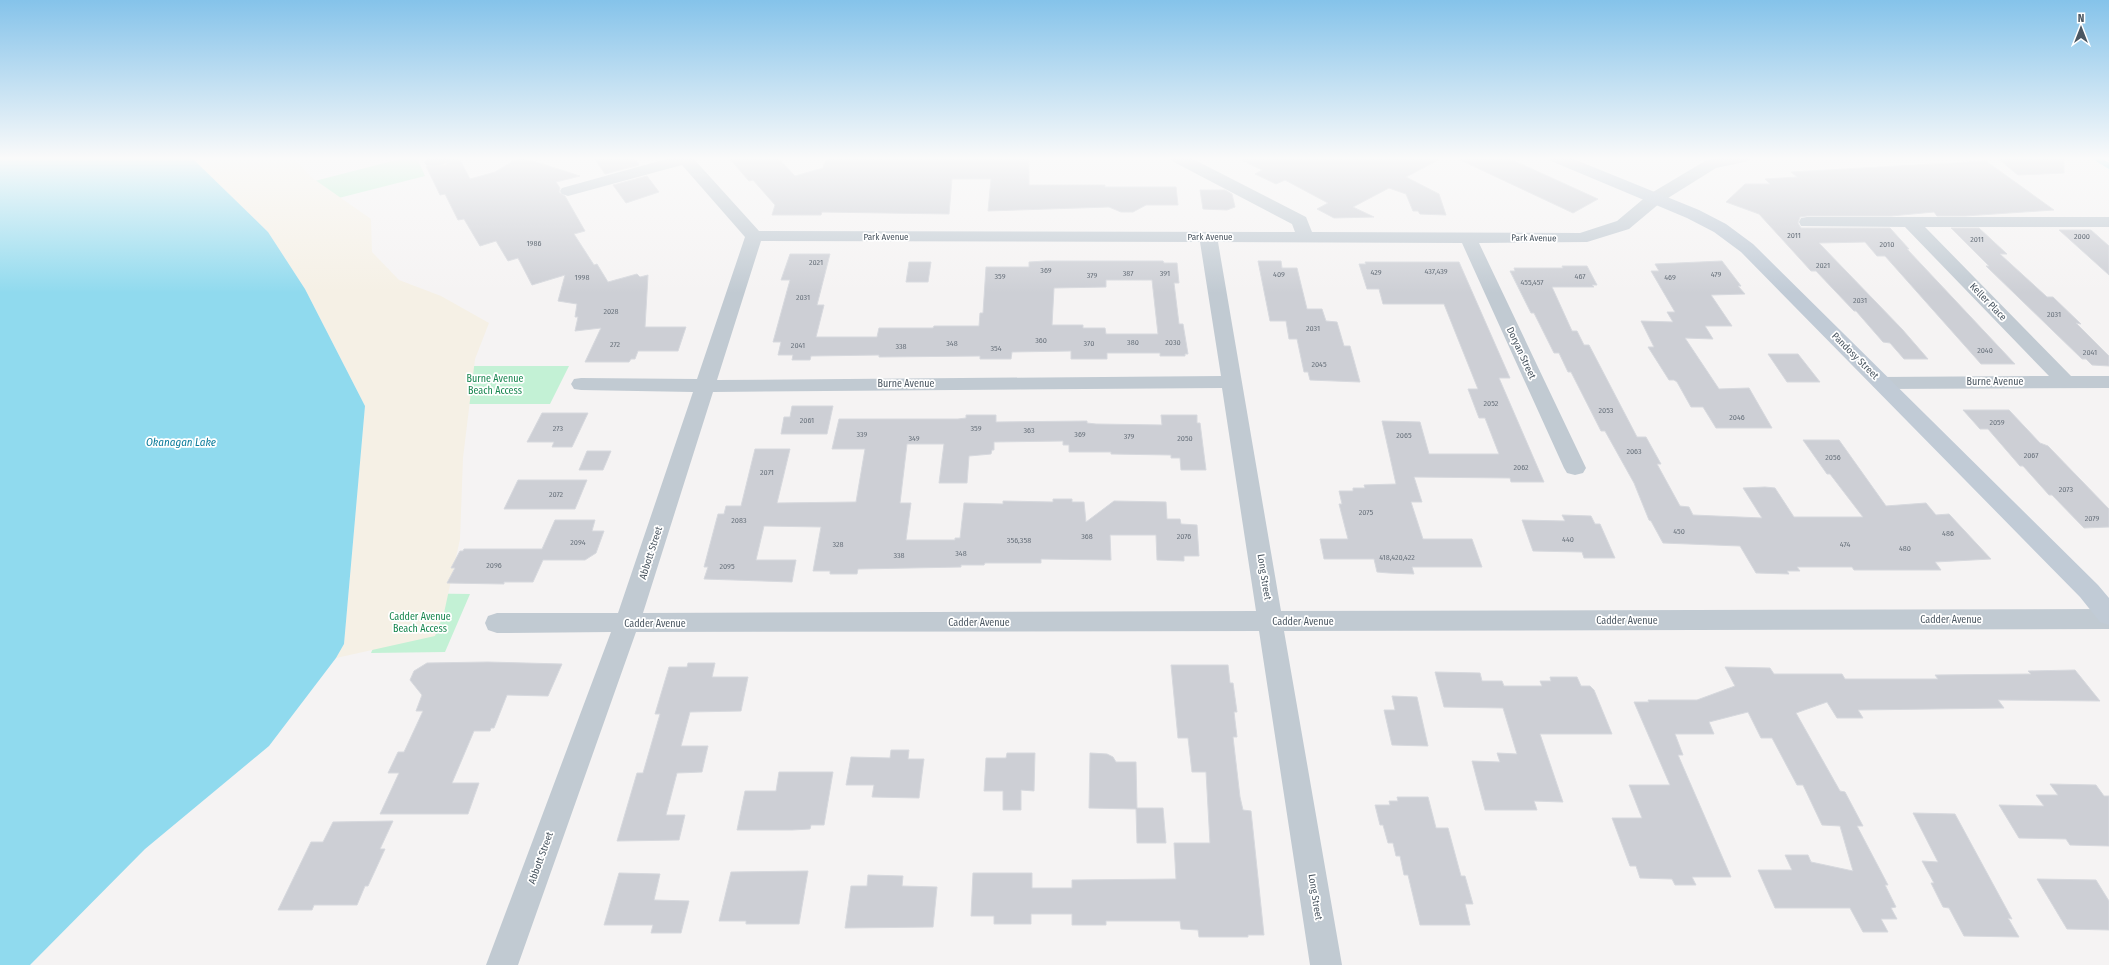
<svg xmlns="http://www.w3.org/2000/svg" width="2109" height="965" viewBox="0 0 2109 965" font-family="'Fira Sans Condensed',sans-serif">
  <rect width="100%" height="100%" fill="#f5f3f3"/>
  <path fill="#c3f1d5" d="M404,158H417L425,176L323,202L303,184Z
    M468,366H569L550,404H423Z
    M396,593L470,594L445,652L371,653Z"/>
  <path fill="#f5f0e5" d="M192,158H294L311,177L371,219L372,252L399,280L441,296L489,323L475,359L463,458L460,539L444,613L435,636L336,658L344,644L365,406L305,289L268,232Z"/>
  <path fill="#90daee" d="M0,158H192L268,232L305,289L365,406L344,644L336,658L269,746L145,849L30,965H0Z"/>
  <g fill="none" stroke-linecap="round" stroke-linejoin="round">
    <path stroke="#90daee" stroke-width="5.5" d="M2096,158L2109,166"/>
  </g>
  <path fill="#cdcfd5" stroke="#d7d9de" fill-rule="evenodd" d="M454,158H459L470,179L495,172L518,158H524L580,176L556,182L560,188L559,192L565,196L585,231L574,234L594,265L597,264L608,282L637,274L640,277L648,275L645,327H686L678,351H638L635,359H631L629,362H585L601,328L575,331L578,317H575L577,304L558,301L565,275L532,285L518,258L508,261L496,241L480,246L464,219L458,220L445,194L440,195L426,166L445,165Z
    M594,158H634L639,165L605,174Z
    M729,158H778L795,176L823,168L826,158H1029V185H1105V187H1176L1178,205H1146L1133,212H1121L1109,207L988,211L991,179H952L949,214L822,212L821,215H772L775,205L753,180L749,181Z
    M1237,158H1442L1406,177L1439,194L1446,215L1420,214L1418,211H1413L1406,194L1389,188L1353,207L1374,217L1334,218L1317,209L1328,203L1285,180L1276,184L1255,174L1262,170Z
    M1456,158H1508L1598,199L1573,213Z
    M1997,158H2064V173L2018,175Z
    M1986,161L2054,210L1965,216H1937L1934,212L1891,216H1807L1800,217L1798,223L1801,228H1890L1909,249H1907L2015,364H1981L1885,256H1877L1865,242L1819,243L1902,329L1928,359H1904L1890,343L1883,342L1856,311H1854L1816,271H1811L1759,214L1726,202L1745,184H1770L1765,179L1797,177L1791,172Z
    M647,176L659,192L626,203L613,185Z
    M1200,190H1225L1232,194L1235,207L1227,210L1203,209Z
    M1951,228H1979L2007,254H2000L2047,297H2053L2081,324L2076,323L2109,356V366L2092,365L2086,359H2082L1986,266H1989Z
    M2059,230H2091L2109,246V275Z
    M790,254H830L817,305H824L816,337H877L879,328H933L934,326H979L980,313H983L986,267H1029V262L1046,261H1163L1164,263H1177L1179,283H1174L1179,324H1183L1188,354H1185V356H1160V353H1107V359H1071V351L1012,352L1011,359H980V356L879,357V355L811,356L810,360H792L793,355H778L781,342H773L790,280H781ZM1106,280H1152L1158,334H1106L1105,328H1083V325H1052L1054,288L1106,287Z
    M1258,261H1281L1282,268H1297L1307,309H1322L1326,321L1337,322L1344,346H1350L1360,382L1310,380L1308,372H1304L1297,339H1289L1286,321H1270Z
    M1722,261L1741,286H1738L1745,294L1711,295L1732,326H1705L1713,339L1685,338L1719,389L1749,388L1772,428H1716L1703,407H1691L1677,382L1674,380H1669L1648,347H1654L1641,321L1673,322L1667,312H1675L1651,271H1659L1655,264Z
    M909,262H931L928,282H906Z
    M1365,262H1459L1510,378H1499L1544,482H1511L1510,478L1414,477L1422,502H1411L1423,539H1472L1482,567H1412L1414,574L1389,573L1377,572L1374,559H1324L1320,539H1348L1339,504H1342L1339,491H1353V488H1365L1364,485L1396,484L1382,421L1420,422L1429,454H1499L1485,418H1479L1468,389H1478L1444,304H1383L1379,289H1367L1359,264H1366Z
    M1562,266H1587L1597,285H1592L1594,287H1552L1572,331H1577L1584,345H1589L1637,437H1646L1661,464H1657L1680,506L1689,507L1693,515L1762,518L1743,488L1765,487L1775,488L1794,517H1863L1830,474H1827L1803,440H1839L1886,506L1926,503L1936,515L1949,514L1991,559L1935,562L1941,570H1854L1852,567H1797L1800,571H1787L1789,574L1756,573L1740,546L1663,543L1651,521L1649,520L1634,483L1605,431H1601L1571,372H1568L1559,353H1554L1534,313H1531L1510,271H1515L1514,268H1563Z
    M1768,354H1798L1820,382H1787Z
    M792,406H833L827,434H781L784,417H790Z
    M1963,410H2009L2040,443L2048,446L2109,509V527L2084,528L2052,495H2049L2023,466H2020L1988,429H1980Z
    M542,413H588L572,447H552L554,442H527Z
    M966,415H996V422L1087,421V423L1096,424L1162,425L1161,415H1197V423H1200L1206,470H1181L1180,458H1171V455L1111,454V452H1069V445H1063V441L994,442V450H992L991,454L969,456L967,483H939L944,444H907L900,503H911L906,540H955V538H960L964,503L1003,504V501L1053,502V499H1072V502H1084L1086,522L1114,501L1166,502L1167,519H1180L1181,524L1197,525L1199,556H1184V561L1157,560L1156,535H1110L1111,560L1041,559V563H985L984,565H961V567L858,569L857,574H830V571H813L821,527L764,526L756,560H796L792,582L704,579L708,567H704L718,514H724L726,506H741L755,449H790L777,503L856,502L865,449H832L839,419H958L966,418Z
    M587,451H611L603,470H579Z
    M518,480H587L575,509H504Z
    M1562,515L1591,516L1595,524H1600L1615,558H1584L1582,552L1533,551L1522,520L1565,521Z
    M555,520H595L592,531H604L596,553L585,560H543L533,582H504V584L447,583L455,568H451L460,551H463L464,549H542Z
    M488,662L562,664L548,696L507,695L494,728H491L490,731H474L452,783H479L468,814H380L399,773H388L398,752H404L423,711H416L422,695L410,680L414,671L427,663Z
    M688,663H715L712,677H748L741,711L690,712L681,746H708L702,772L677,773L666,815H685L679,840L617,841L637,773H643L660,714H655L669,667H687Z
    M1171,665H1228L1230,683H1233L1237,712H1234L1237,737H1233L1240,797L1243,810L1251,811L1264,935H1248V937H1199L1198,930L1181,929L1180,921H1106V925H1072V914H1031V924H994V916H971L973,873H1032V888H1072V880L1176,879L1174,843H1210L1206,772H1192L1188,738H1178Z
    M1725,667L1770,668L1774,674H1842L1845,679H1938L1935,675L2031,674L2028,671L2075,670L2100,701L1998,700L2004,708L1858,710L1863,718H1837L1827,702L1796,713L1840,791L1845,792L1863,826H1857L1888,885H1885L1896,907L1891,908L1897,919H1881L1888,932H1863L1850,908H1775L1758,870H1792L1785,855H1808L1811,862L1853,871L1840,826L1822,825L1803,785H1797L1772,738H1761L1748,712L1709,722L1714,734H1675L1683,755H1678L1731,877H1692L1696,885H1675L1672,879L1640,878L1636,866H1630L1612,818H1642L1629,785H1670L1634,702H1649L1648,700H1697L1735,686Z
    M1435,672L1480,673L1482,681H1502L1504,686H1542L1540,681H1551L1550,677H1577L1581,686H1590L1594,690L1612,734H1540L1563,802L1534,801L1537,810H1485L1472,761L1500,762L1497,753L1517,754L1503,708L1444,707Z
    M1392,696L1417,697L1428,746L1392,745L1384,710H1395Z
    M891,750H909L908,759H924L919,798L872,797L874,785H846L851,757L890,758Z
    M1007,753H1035L1034,791L1021,790V810H1003V791H984L986,758H1006Z
    M1090,753L1107,754L1113,757L1116,762H1136L1137,808H1163L1166,843H1137L1136,809L1089,808Z
    M779,772H833L824,825H811L810,829L792,830H737L745,791H776Z
    M2050,784L2096,785L2104,796H2109V846L2070,845L2066,839L2019,838L1999,805L2044,806L2036,795H2058Z
    M1397,797H1428L1436,828H1448L1461,876H1465L1473,904H1465L1470,925H1420L1408,875H1404L1400,856H1396L1393,843H1388L1383,825H1380L1375,805H1390L1389,801H1398Z
    M1913,813L1955,814L2012,919L2008,918L2019,937L1964,936L1949,908L1943,907L1931,883H1934L1922,861L1938,862Z
    M393,821L380,849H385L368,886H365L357,905H314L312,910H278L311,842H323L333,822Z
    M808,871L799,924H746V921H719L731,872Z
    M619,873L660,874L654,900L689,901L681,933H651L653,925H604Z
    M868,875L903,876L902,886L937,887L933,927L845,928L851,886H867Z
    M2037,879L2096,880L2109,901V930L2067,929Z"/>
  <g fill="none" stroke-linecap="round" stroke-linejoin="round">
    <path fill="#c1cad2" fill-rule="evenodd" d="M428,158H453C448,165 434,167 426,165L424,162Z
      M670,158H693L759,231L1295,232L1292,224L1172,161L1170,158H1191L1306,217L1312,232L1580,233L1617,221L1648,195L1705,161L1716,158H1751L1749,161L1716,168L1660,203L1629,229L1587,242L1479,243L1586,468L1583,473L1575,475L1567,473L1564,468L1462,243L1218,242L1281,611L2109,609V629L1284,631L1342,965H1310L1259,631L636,632L518,965H486L611,632L497,633L488,630L485,623L488,616L497,613H618L693,392L581,390L574,389L571,384L574,379L581,378L697,379L745,237L682,165L568,196L562,194L560,191L562,188ZM761,241L1200,242L1221,376L717,380ZM1222,388L1256,611L643,613L713,392Z
      M1807,217H2109V227H1925L2071,376H2109V388L1881,389L1874,387L1871,383L1874,379L1881,377L2049,376L1905,227L1801,226L1799,222L1801,218Z"/>
    <path fill="#c1cbd6" fill-rule="evenodd" d="M1549,158H1571L1699,210L1726,224L1753,244L2098,585L2109,598V625L2100,622L2080,597L1741,252L1714,232L1687,218L1551,161Z"/>
  </g>
  <linearGradient id="sky" x2="0" y2="1"><stop stop-color="#85c3ea"/><stop offset="0.54" stop-color="#fafafa"/><stop offset="1" stop-color="#fafafa" stop-opacity="0"/></linearGradient>
  <rect width="2109" height="293" fill="url(#sky)"/>
  <g text-anchor="middle" dominant-baseline="central" stroke-width="3.5" stroke-linejoin="round" paint-order="stroke">
    <g font-size="8" fill="#6b747e">
      <text x="1794" y="235">2011</text>
      <text x="2082" y="236">2000</text>
      <text x="1977" y="239">2011</text>
      <text x="534" y="243">1986</text>
      <text x="1887" y="244">2010</text>
      <text x="816" y="262">2021</text>
      <text x="1823" y="265">2021</text>
      <text x="1046" y="270">369</text>
      <text x="1436" y="271">437,439</text>
      <text x="1376" y="272">429</text>
      <text x="1128" y="273">387</text>
      <text x="1165" y="273">391</text>
      <text x="1279" y="274">409</text>
      <text x="1716" y="274">479</text>
      <text x="1092" y="275">379</text>
      <text x="1000" y="276">359</text>
      <text x="1580" y="276">467</text>
      <text x="582" y="277">1998</text>
      <text x="1670" y="277">469</text>
      <text x="1532" y="282">455,457</text>
      <text x="803" y="297">2031</text>
      <text x="1860" y="300">2031</text>
      <text x="611" y="311">2028</text>
      <text x="2054" y="314">2031</text>
      <text x="1313" y="328">2031</text>
      <text x="1041" y="340">360</text>
      <text x="1133" y="342">380</text>
      <text x="1173" y="342">2030</text>
      <text x="952" y="343">348</text>
      <text x="1089" y="343">370</text>
      <text x="615" y="344">272</text>
      <text x="798" y="345">2041</text>
      <text x="901" y="346">338</text>
      <text x="996" y="348">354</text>
      <text x="1985" y="350">2040</text>
      <text x="2090" y="352">2041</text>
      <text x="1319" y="364">2045</text>
      <text x="1491" y="403">2052</text>
      <text x="1606" y="410">2053</text>
      <text x="1737" y="417">2046</text>
      <text x="807" y="420">2061</text>
      <text x="1997" y="422">2059</text>
      <text x="558" y="428">273</text>
      <text x="976" y="428">359</text>
      <text x="1029" y="430">363</text>
      <text x="862" y="434">339</text>
      <text x="1080" y="434">369</text>
      <text x="1404" y="435">2065</text>
      <text x="1129" y="436">379</text>
      <text x="914" y="438">349</text>
      <text x="1185" y="438">2050</text>
      <text x="1634" y="451">2063</text>
      <text x="2031" y="455">2067</text>
      <text x="1833" y="457">2056</text>
      <text x="1521" y="467">2062</text>
      <text x="767" y="472">2071</text>
      <text x="2066" y="489">2073</text>
      <text x="556" y="494">2072</text>
      <text x="1366" y="512">2075</text>
      <text x="2092" y="518">2079</text>
      <text x="739" y="520">2083</text>
      <text x="1679" y="531">450</text>
      <text x="1948" y="533">486</text>
      <text x="1087" y="536">368</text>
      <text x="1184" y="536">2076</text>
      <text x="1568" y="539">440</text>
      <text x="1019" y="540">356,358</text>
      <text x="578" y="542">2094</text>
      <text x="838" y="544">328</text>
      <text x="1845" y="544">474</text>
      <text x="1905" y="548">480</text>
      <text x="961" y="553">348</text>
      <text x="899" y="555">338</text>
      <text x="1397" y="557">418,420,422</text>
      <text x="494" y="565">2096</text>
      <text x="727" y="566">2095</text>
    </g>
    <g font-size="9" fill="#4a5661" stroke="#fff">
      <text x="886" y="237">Park Avenue</text>
      <text x="1210" y="237">Park Avenue</text>
      <text transform="translate(1534 238) rotate(1)">Park Avenue</text>
    </g>
    <g font-size="10" fill="#4a5661" stroke="#fff">
      <text transform="translate(1988 302) rotate(46)">Keller Place</text>
      <text transform="translate(1521 353) rotate(65)">Doryan Street</text>
      <text transform="translate(1855 356) rotate(45)">Pandosy Street</text>
      <text x="1995" y="382">Burne Avenue</text>
      <text x="906" y="384">Burne Avenue</text>
      <text transform="translate(651 553) rotate(-72)">Abbott Street</text>
      <text transform="translate(1264 577) rotate(81)">Long Street</text>
      <text x="1951" y="620">Cadder Avenue</text>
      <text x="1627" y="621">Cadder Avenue</text>
      <text x="1303" y="622">Cadder Avenue</text>
      <text x="979" y="623">Cadder Avenue</text>
      <text x="655" y="624">Cadder Avenue</text>
      <text transform="translate(541 858) rotate(-70)">Abbott Street</text>
      <text transform="translate(1315 897) rotate(81)">Long Street</text>
    </g>
    <g font-size="10" fill="#17864f" stroke="#fff">
      <text x="495" y="379">Burne Avenue<tspan x="495" dy="12">Beach Access</tspan></text>
      <text x="420" y="617">Cadder Avenue<tspan x="420" dy="12">Beach Access</tspan></text>
    </g>
    <g font-size="11" font-style="italic" fill="#0c7c9b" stroke="#fff">
      <text x="181" y="442">Okanagan Lake</text>
    </g>
  </g>
  <g transform="translate(2081 28)" stroke="#ffffff" stroke-width="3" paint-order="stroke">
  <path d="M0-3L7 15L0 10L-7 15Z" fill="#4a5661"/>
  <text y="-6" font-size="11" font-weight="bold" text-anchor="middle" fill="#4a5661">N</text>
  </g>
</svg>
